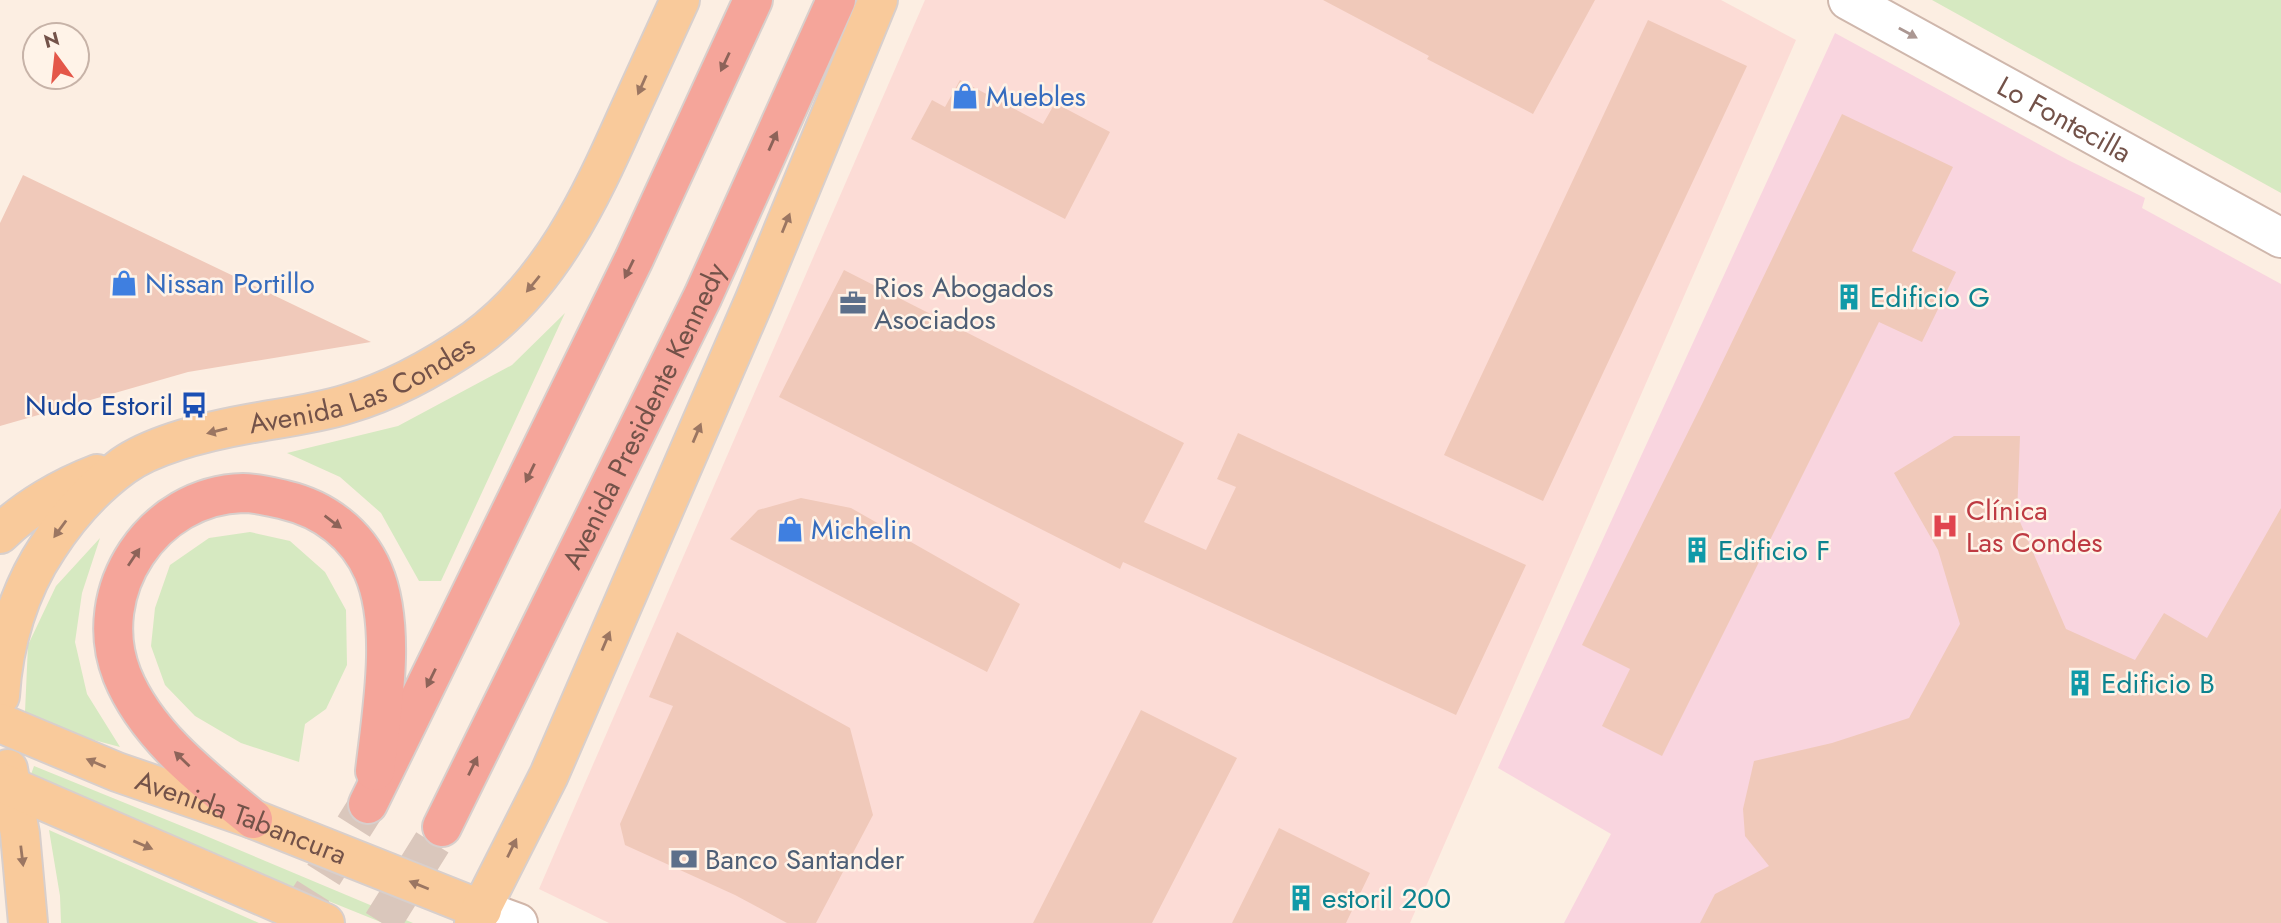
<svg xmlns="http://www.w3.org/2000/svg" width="2281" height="923" viewBox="0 0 2281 923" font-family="Jost,sans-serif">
  <rect width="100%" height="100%" fill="#fceee2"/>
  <path fill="#fcdcd6" d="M925,0H1721L1796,40L1410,923H609L539,889Z"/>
  <path fill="#f9d5df" d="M1835,33L2068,160L2145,198L2142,208L2281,284V923H1564L1611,834L1498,768Z"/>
  <path fill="#d6e9c1" d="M1932,0H2281V193Z
    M565,313L441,581H419L381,513L340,477L287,453L398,426L512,365Z
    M250,532L290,541L325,572L346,610L347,665L326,709L305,724L299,762L241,743L195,716L165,685L151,646L155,608L170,565L209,538Z
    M100,538L82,593L75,642L87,694L120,747L90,739L25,712L28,645L56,586Z
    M34,766L199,833L413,923H383L29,780Z
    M49,830L259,923H61L60,896Z"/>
  <path fill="#f0c9ba" d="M1323,0H1595L1533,114L1427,59L1429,56Z
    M1648,20L1747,66L1543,501L1444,455Z
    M960,80L1043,124L1055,103L1110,132L1065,219L911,139L932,100L945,107Z
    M1842,114L1953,167L1912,251L1956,272L1922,342L1879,322L1662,756L1602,726L1630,669L1582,645L1703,402Z
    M23,175L371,342L188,372L0,426V223Z
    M844,270L1184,443L1144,522L1206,550L1236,487L1217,479L1238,433L1526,565L1456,715L1123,562L1120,569L779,397Z
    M1954,436H2020L2017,515L2066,629L2135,660L2164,613L2207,638L2281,508V923H1700L1715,894L1769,866L1745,836L1743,809L1754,761L1832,743L1909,718L1960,624L1938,550L1894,473Z
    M801,498L851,508L1020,604L987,672L730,539L758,510Z
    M677,632L850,728L873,815L816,923H787L735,895L625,845L620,824L673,706L649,697Z
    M1141,710L1237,758L1152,923H1033Z
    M1279,828L1370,873L1346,923H1232Z"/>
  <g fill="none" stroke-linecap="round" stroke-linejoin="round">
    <path stroke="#dac7bc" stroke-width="38" stroke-dasharray="38 19" stroke-linecap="butt" d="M293,923L368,804
      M382,923L442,827"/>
    <g stroke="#cfb7ac" stroke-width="42">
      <g id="tertiary">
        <path id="s1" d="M1848,0L2281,238"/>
      </g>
    </g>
    <g stroke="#d1b6a9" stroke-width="42">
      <path id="secondary" d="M482,910L518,923"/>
    </g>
    <g stroke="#d8cfcc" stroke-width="42">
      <g id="primary">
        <path d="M0,534C26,508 63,487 97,474"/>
        <path id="s2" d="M0,696C3,644 19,590 48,547C68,516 93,488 123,466C157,442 218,429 259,422C288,417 318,413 347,404C392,391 435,367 474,340C550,285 590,199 627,116C645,77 662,39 680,0"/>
        <path id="s3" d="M0,723L117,772L253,819L482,910"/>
        <path d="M8,769L20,834L28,923"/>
        <path d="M0,782L325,923"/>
        <path d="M474,923L549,775L755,299L878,0"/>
      </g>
    </g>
    <g stroke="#d8cfcc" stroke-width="42">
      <g id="motorway">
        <path d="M368,804L634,259L753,0"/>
        <path d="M253,819C204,779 146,735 122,675C89,591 153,495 243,493C258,493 272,497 285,500C324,509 357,534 373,571C397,626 382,711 375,771"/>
        <path id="s4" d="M442,827L703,296L836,0"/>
      </g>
    </g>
    <use href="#tertiary" stroke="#fff" stroke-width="38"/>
    <use href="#secondary" stroke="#fff" stroke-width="38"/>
    <use href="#primary" stroke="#f9ca9b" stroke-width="38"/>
    <use href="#motorway" stroke="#f5a59a" stroke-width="38"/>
  </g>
  <defs><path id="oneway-solid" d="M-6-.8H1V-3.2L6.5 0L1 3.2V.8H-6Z" transform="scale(1.75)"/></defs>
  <use fill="#ab9792" href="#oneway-solid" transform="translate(1908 33) rotate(29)"/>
  <g fill="#8d6359">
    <use href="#oneway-solid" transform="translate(725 62) rotate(115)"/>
    <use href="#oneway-solid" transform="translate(773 141) rotate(-66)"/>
    <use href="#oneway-solid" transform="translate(629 269) rotate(116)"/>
    <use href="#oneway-solid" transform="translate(530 473) rotate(116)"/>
    <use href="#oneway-solid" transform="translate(333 522) rotate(37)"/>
    <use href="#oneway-solid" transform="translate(134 557) rotate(-56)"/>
    <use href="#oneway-solid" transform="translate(431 678) rotate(116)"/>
    <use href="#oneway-solid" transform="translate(182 759) rotate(-136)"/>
    <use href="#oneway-solid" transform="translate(473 766) rotate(-64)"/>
  </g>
  <g fill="#9b7662">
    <use href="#oneway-solid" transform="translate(642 85) rotate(114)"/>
    <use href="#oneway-solid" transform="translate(786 223) rotate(-68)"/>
    <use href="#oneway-solid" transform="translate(533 284) rotate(129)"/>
    <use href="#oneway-solid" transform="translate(217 431) rotate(166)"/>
    <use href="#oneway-solid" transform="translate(697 433) rotate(-67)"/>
    <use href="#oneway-solid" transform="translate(60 529) rotate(126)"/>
    <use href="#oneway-solid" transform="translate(606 641) rotate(-67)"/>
    <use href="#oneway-solid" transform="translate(96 763) rotate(-157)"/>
    <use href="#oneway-solid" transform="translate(143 845) rotate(23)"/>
    <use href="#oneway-solid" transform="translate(512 848) rotate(-64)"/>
    <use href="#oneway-solid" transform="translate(22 856) rotate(83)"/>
    <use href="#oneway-solid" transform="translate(419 885) rotate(-158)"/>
  </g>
  <defs>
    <g id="shop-bare" transform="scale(2.1)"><path d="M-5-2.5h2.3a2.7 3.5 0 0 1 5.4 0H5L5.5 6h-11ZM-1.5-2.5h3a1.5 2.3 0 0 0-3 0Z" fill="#3f7fe0" stroke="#fff3e8" stroke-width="2.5" paint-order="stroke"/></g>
    <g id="building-bare" transform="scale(2.1)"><path d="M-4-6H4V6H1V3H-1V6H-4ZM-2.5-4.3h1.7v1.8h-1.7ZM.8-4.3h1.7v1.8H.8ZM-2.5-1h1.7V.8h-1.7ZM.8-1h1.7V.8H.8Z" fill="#0f9aa8" stroke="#fff3e8" stroke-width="2.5" paint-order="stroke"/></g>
    <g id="office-bare" transform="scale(2.1)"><path d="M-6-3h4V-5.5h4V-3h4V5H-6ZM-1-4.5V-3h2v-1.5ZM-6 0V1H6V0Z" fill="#5c6f8a" stroke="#fff3e8" stroke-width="2.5" paint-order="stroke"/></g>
    <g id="bus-bare" transform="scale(2.1)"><path d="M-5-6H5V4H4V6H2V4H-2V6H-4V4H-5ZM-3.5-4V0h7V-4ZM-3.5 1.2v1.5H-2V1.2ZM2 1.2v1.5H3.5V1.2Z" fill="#1a4fb4" stroke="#fff3e8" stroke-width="2.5" paint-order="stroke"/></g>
    <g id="hospital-bare" transform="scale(2.1)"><path d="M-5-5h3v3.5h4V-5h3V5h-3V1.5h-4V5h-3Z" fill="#e0444e" stroke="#fff3e8" stroke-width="2.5" paint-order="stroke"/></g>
    <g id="bank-bare" transform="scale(2.1)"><path d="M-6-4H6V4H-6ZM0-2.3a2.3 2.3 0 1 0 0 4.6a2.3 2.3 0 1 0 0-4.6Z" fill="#5c6f8a" stroke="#fff3e8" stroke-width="2.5" paint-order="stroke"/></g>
  </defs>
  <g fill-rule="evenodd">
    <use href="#shop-bare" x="965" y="96"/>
    <use href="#shop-bare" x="124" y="283"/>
    <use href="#building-bare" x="1849" y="297"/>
    <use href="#office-bare" x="853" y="303"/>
    <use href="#bus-bare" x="194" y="405"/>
    <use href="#hospital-bare" x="1945" y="526"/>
    <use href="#shop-bare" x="790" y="529"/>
    <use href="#building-bare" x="1697" y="550"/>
    <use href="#building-bare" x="2080" y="683"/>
    <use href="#bank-bare" x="684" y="859"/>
    <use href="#building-bare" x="1301" y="898"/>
  </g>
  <g text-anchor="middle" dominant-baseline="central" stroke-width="5" stroke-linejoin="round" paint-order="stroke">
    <g font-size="28" fill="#366cbe" stroke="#fff3e8" text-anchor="start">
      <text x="986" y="96">Muebles</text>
      <text x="145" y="283">Nissan Portillo</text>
      <text x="811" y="529">Michelin</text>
    </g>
    <g font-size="28" fill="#735249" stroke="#fff3e8">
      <text stroke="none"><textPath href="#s1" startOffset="247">Lo Fontecilla</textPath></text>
      <text stroke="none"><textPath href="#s2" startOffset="523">Avenida Las Condes</textPath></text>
      <text stroke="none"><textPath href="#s4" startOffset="458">Avenida Presidente Kennedy</textPath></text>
      <text stroke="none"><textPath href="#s3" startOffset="259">Avenida Tabancura</textPath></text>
    </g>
    <g font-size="28" fill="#4e5e75" stroke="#fff3e8" text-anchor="start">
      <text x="874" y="287">Rios Abogados<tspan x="874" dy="32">Asociados</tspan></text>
      <text x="705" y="859">Banco Santander</text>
    </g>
    <g font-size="28" fill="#0d838f" stroke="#fff3e8" text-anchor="start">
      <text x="1870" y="297">Edificio G</text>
      <text x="1718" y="550">Edificio F</text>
      <text x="2101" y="683">Edificio B</text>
      <text x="1322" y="898">estoril 200</text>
    </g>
    <g font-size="28" fill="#164399" stroke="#fff3e8" text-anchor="end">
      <text x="173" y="405">Nudo Estoril</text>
    </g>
    <g font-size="28" fill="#be3a42" stroke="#fff3e8" text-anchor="start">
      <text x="1966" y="510">Clínica<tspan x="1966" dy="32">Las Condes</tspan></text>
    </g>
  </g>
  <g transform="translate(56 56) rotate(345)"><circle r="33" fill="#fff3e8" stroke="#c7b3a8" stroke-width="2"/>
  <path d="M0-5L12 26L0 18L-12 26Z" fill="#e45749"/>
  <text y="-10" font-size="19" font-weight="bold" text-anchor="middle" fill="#735249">N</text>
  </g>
</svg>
